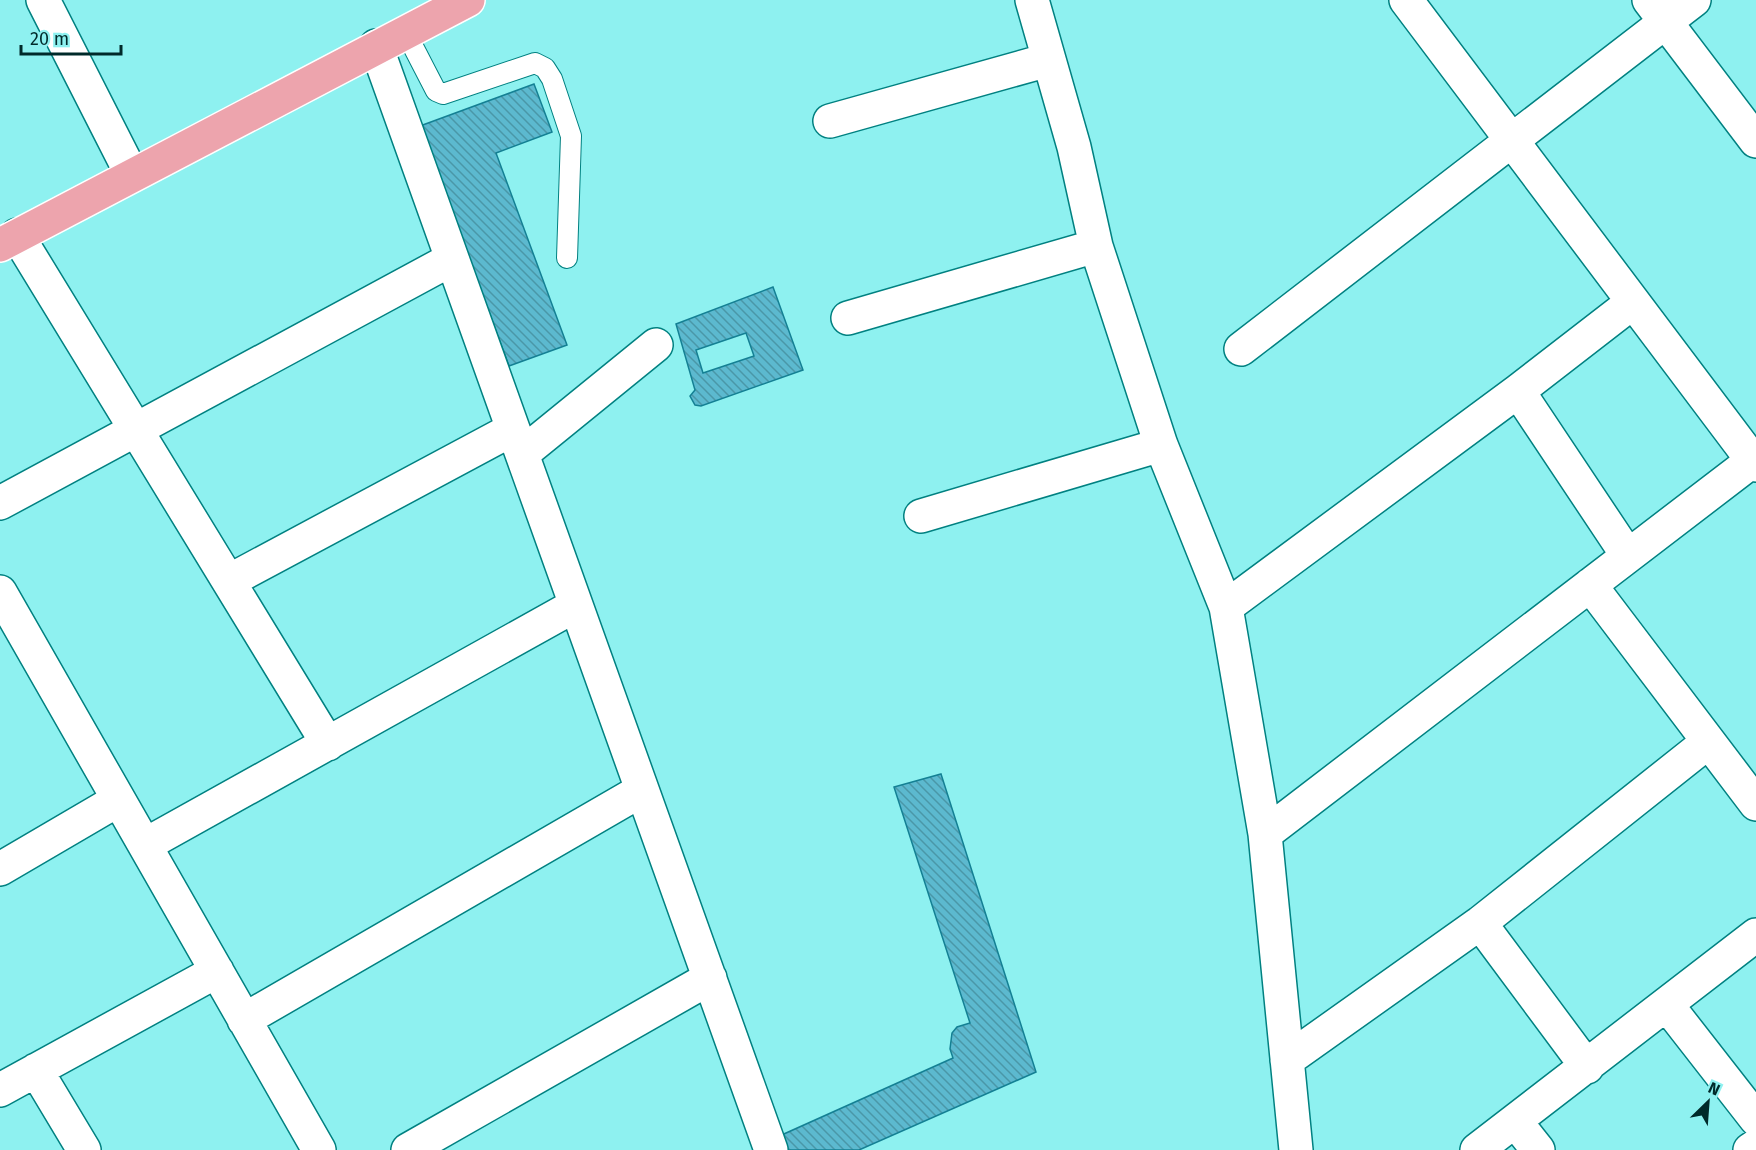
<svg xmlns="http://www.w3.org/2000/svg" width="1756" height="1150" viewBox="0 0 1756 1150" font-family="'Fira Sans',sans-serif">
  <defs>
    <pattern id="building-back-hatch" width="6" height="6" patternUnits="userSpaceOnUse" patternTransform="scale(1.5)"><rect width="6" height="6" fill="#5cb9cf"/><path d="M-1 5l2 2M0 0l6 6M5-1l2 2" fill="none" stroke="#4a97a8"/></pattern>
  </defs>
  <rect width="100%" height="100%" fill="#8ef1f0"/>
  <path fill="url(#building-back-hatch)" stroke="#148094" stroke-width="1.5" fill-rule="evenodd" d="M534,84L552,132L496,153L567,345L509,366L420,126Z
    M773,287L803,370L701,406L695,405L690,396L695,390L676,324ZM746,333L754,356L703,373L696,350Z
    M941,774L1036,1072L859,1150H780L775,1138L953,1058L950,1049L952,1033L957,1027L970,1023L894,787Z"/>
  <g fill="none" stroke-linecap="round" stroke-linejoin="round">
    <g stroke="#018181" stroke-width="22">
      <path id="service" d="M405,31L436,91L443,94L535,63L545,68L552,79L571,136L567,258"/>
    </g>
    <g stroke="#018181" stroke-width="36">
      <path id="minor" d="M43,0L132,175
        M1032,0L1074,147L1096,246L1161,445L1226,607L1265,834L1296,1150
        M1406,0L1756,465
        M1649,0L1756,141
        M376,46L771,1150
        M830,121L1048,60
        M17,235L328,744
        M848,318L1096,246
        M1241,349L1694,0
        M1518,391L1628,556
        M522,454L656,345
        M0,503L452,259
        M921,516L1161,445
        M229,581L513,429
        M1590,585L1756,804
        M0,592L319,1150
        M1226,607L1518,391L1633,302
        M1265,834L1756,458
        M145,845L576,605
        M0,869L118,800
        M1480,923L1587,1067
        M1667,1005L1756,1119
        M244,1020L642,790
        M1287,1060L1480,923L1708,742
        M36,1070L84,1150
        M0,1090L217,971
        M1515,1121L1538,1150
        M408,1150L710,978
        M1477,1150L1756,935
        M1750,1150L1756,1146"/>
    </g>
    <g stroke="#fff" stroke-width="36">
      <path id="primary" d="M0,245L468,0"/>
    </g>
    <use href="#service" stroke="#fff" stroke-width="20"/>
    <use href="#minor" stroke="#fff" stroke-width="33"/>
    <use href="#primary" stroke="#eda4ad" stroke-width="33"/>
  </g>
  <g transform="translate(1708 1102) rotate(25)" stroke="#8ef1f0" stroke-width="4.5" paint-order="stroke">
  <path d="M0-4.5L10 22L0 15L-10 22Z" fill="#002a2a"/>
  <text y="-9" font-size="16" font-weight="bold" text-anchor="middle" fill="#002a2a">N</text>
  </g>
  <path d="M21 45v9h100v-9" fill="none" stroke="#002a2a" stroke-width="3"/>
  <text x="30" y="45" font-size="18" fill="#002a2a" stroke="#8ef1f0" stroke-width="4.5" paint-order="stroke">20 m</text>
</svg>
